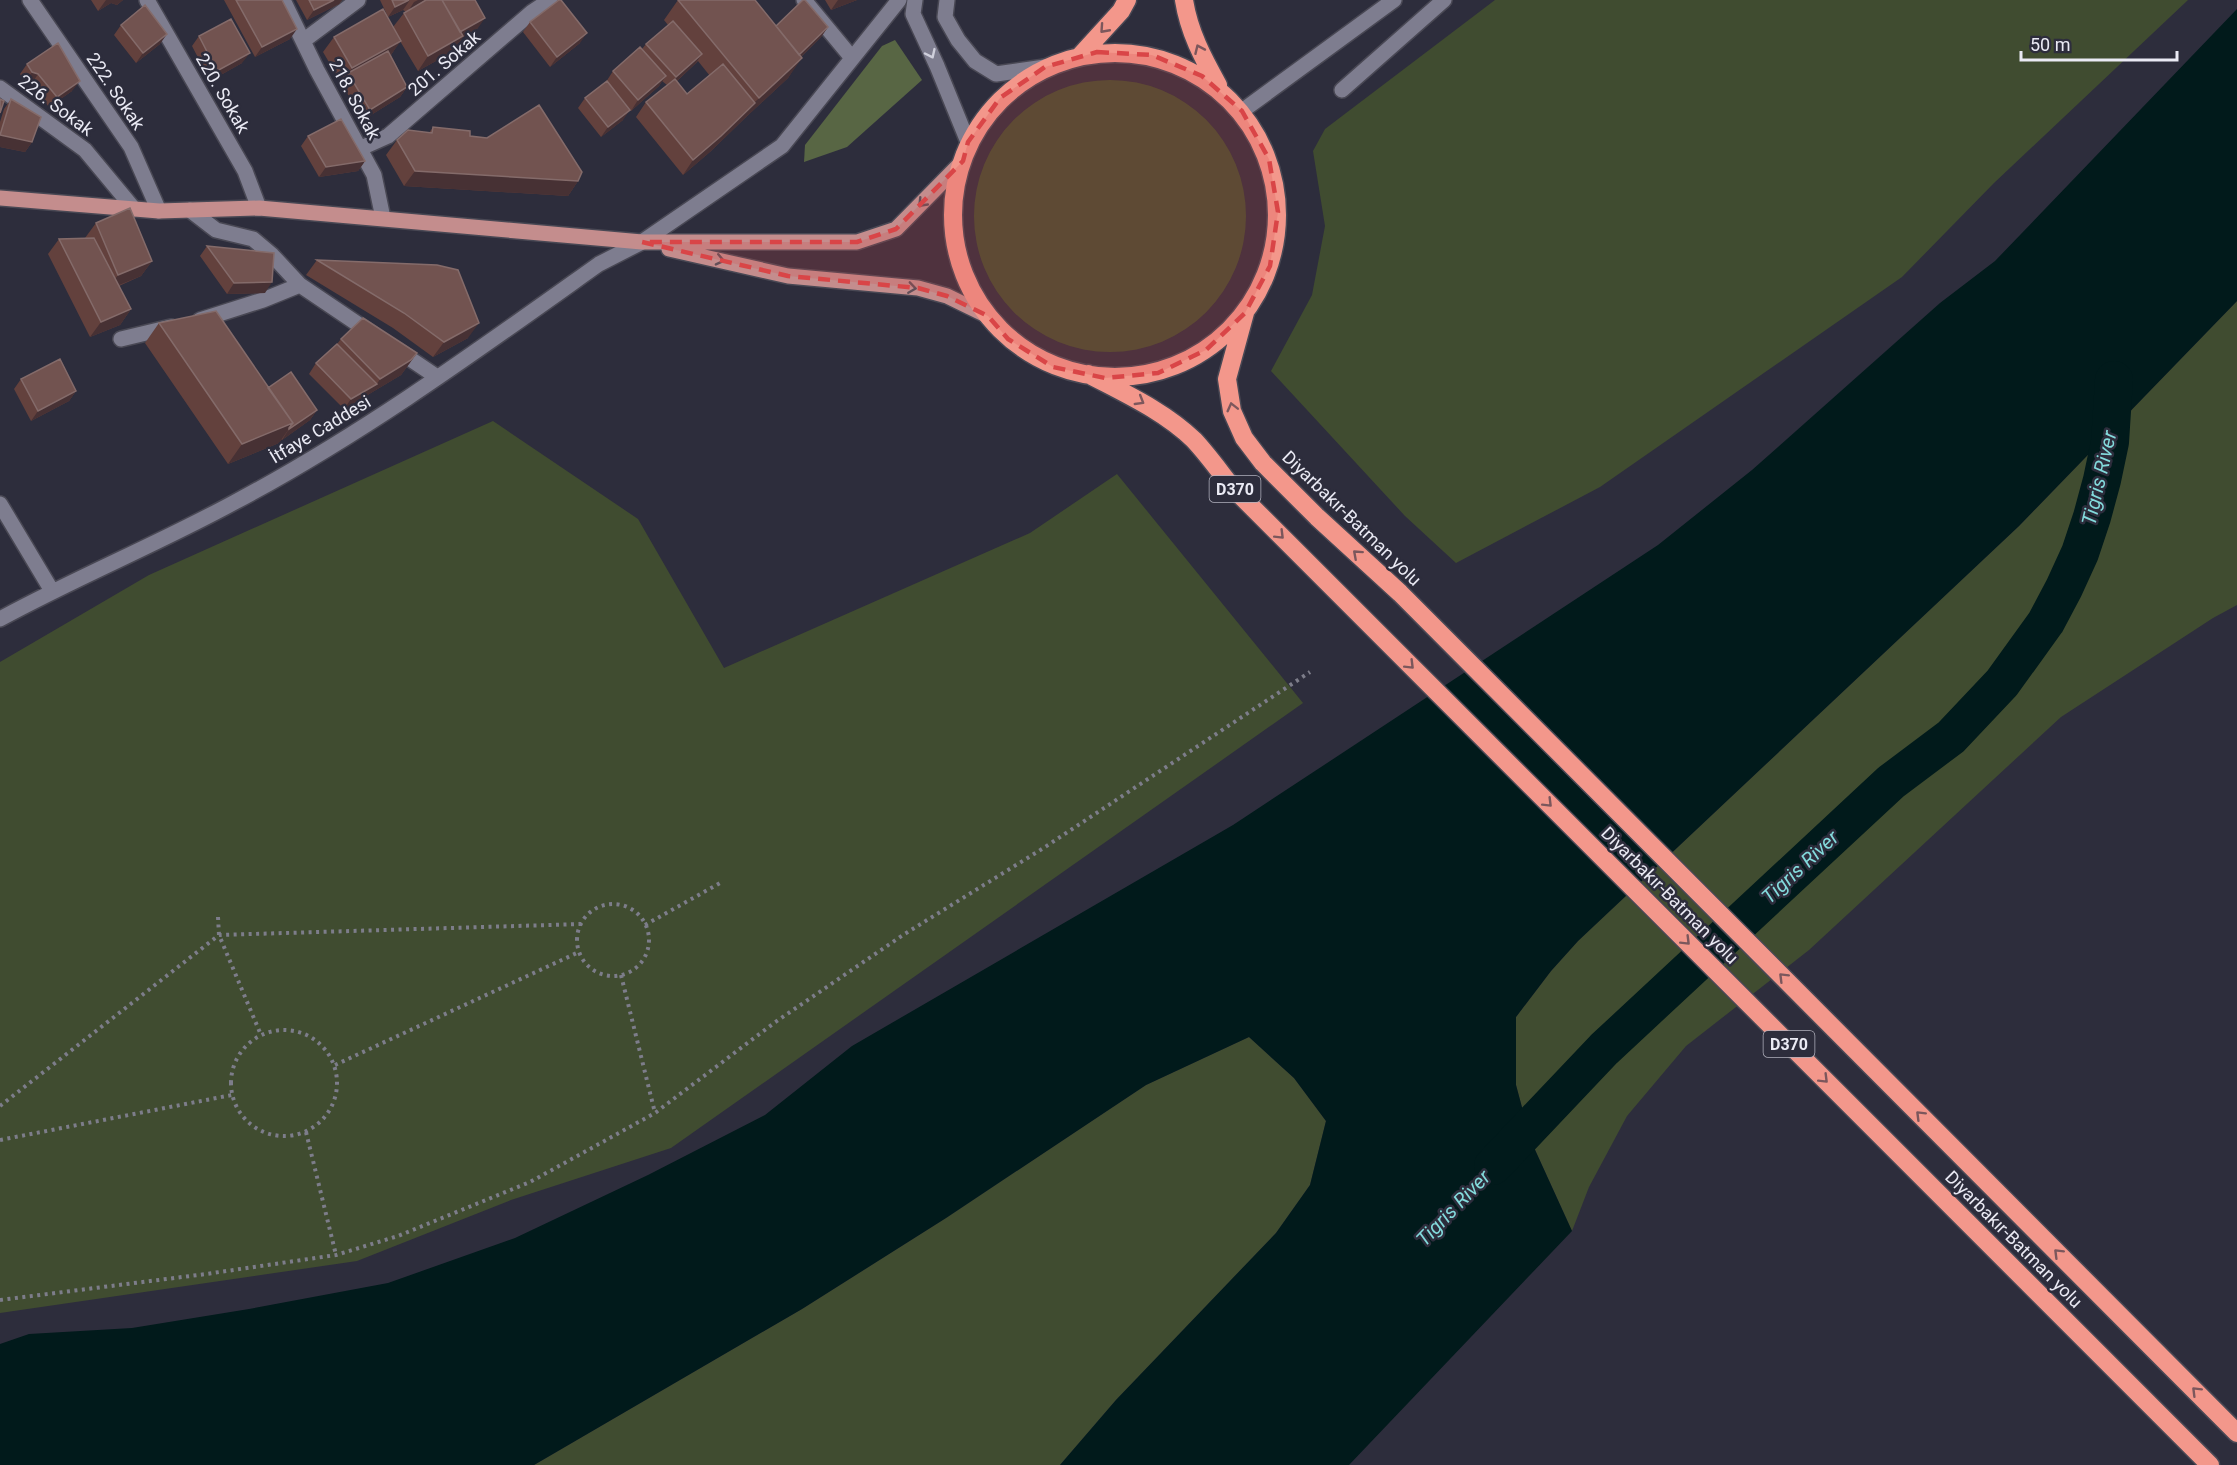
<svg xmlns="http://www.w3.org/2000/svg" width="2237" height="1465" viewBox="0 0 2237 1465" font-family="Roboto,sans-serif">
  <rect width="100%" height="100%" fill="#2d2d3c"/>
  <path fill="#404c30" d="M1495,0H2188L1994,183L1902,277L1600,487L1456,563L1405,516L1271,371L1312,295L1325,226L1313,151L1325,129Z
    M974 216a136 136 0 1 1 272 0a136 136 0 1 1-272 0Z
    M2237,301V605L2213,618L2061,717L1809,950L1686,1046L1627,1116L1589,1187L1572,1231L1531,1141L1516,1085V1017L1551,971L1578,941L2019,526Z
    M493,421L638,519L724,668L1030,533L1117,474L1303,703L671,1148L511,1200L357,1261L0,1313V662L149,575Z
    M1249,1037L1294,1078L1326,1121L1310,1185L1276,1233L1116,1400L1060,1465H534L802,1309L946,1218L1146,1085Z"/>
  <path fill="#586644" d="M895,40L922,80L847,147L804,162L805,145L882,46Z"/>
  <path fill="#011a1b" d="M2237,9V301L2019,526L1578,941L1551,971L1516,1017V1085L1531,1141L1572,1231L1349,1465H1060L1116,1400L1276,1233L1310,1185L1326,1121L1294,1078L1249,1037L1146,1085L946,1218L802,1309L534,1465H0V1344L29,1334L132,1328L249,1309L388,1283L515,1238L648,1175L765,1115L852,1046L1233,825L1658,545L1752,470L1940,303L1995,261Z"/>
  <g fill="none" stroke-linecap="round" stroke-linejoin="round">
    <path stroke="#011a1b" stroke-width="38" d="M1493,1166L1604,1049L1891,782L1951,737L2002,683L2046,622L2064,588L2080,553L2092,517L2102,480L2110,442L2114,380"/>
    <g stroke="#494854" stroke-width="18">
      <path id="minor" d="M30,0L131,147L159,211
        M147,0L245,171L259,208
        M283,0L317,70L374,175L383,218
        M804,0L852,58
        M915,0L913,14L937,66L968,142
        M947,0L945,17L958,40L975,61L996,74L1045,67
        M303,41L358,0
        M0,88L85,150L134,209
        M1342,90L1444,0
        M1242,111L1394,0
        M359,149L388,136L532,12L550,0
        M190,210L216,230L253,239L272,255L300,285L374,335
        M200,320L263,300L300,285
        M121,339L171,327
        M397,350L437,377
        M0,504L52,591
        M0,619C77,577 158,544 235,502C363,434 481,348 599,264L642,242L782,146L899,0"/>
    </g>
    <g stroke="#494854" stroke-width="18">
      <path id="major" d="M0,198L159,211L259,208L642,242H857L896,229L963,161
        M669,249L788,276L918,288L947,296L988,316"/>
    </g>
    <g stroke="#494854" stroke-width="21">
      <path id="highway" d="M1184,0C1189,32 1203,58 1218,85
        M953 215a162 162 0 1 1 324 0a162 162 0 1 1-324 0Z
        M1079,57L1121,11L1127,0
        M1245,313L1227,379L1232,411L1244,438L1263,463L1317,517L1400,593L2237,1433
        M1088,374C1124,393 1164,411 1194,440C1208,455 1220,472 1232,487L2210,1465"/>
    </g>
    <path stroke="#7d7d8a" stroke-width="4" stroke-dasharray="3 4.5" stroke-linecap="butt" d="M577 940a36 36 0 1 1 72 0a36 36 0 1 1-72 0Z
      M218,917L219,935L261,1035
      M645,925L720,883
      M621,975L655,1113
      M231 1083a53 53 0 1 1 106 0a53 53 0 1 1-106 0Z
      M335,1065L579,952
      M0,1106L219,935L582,924
      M306,1132L336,1255
      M0,1140L232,1095
      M0,1300L206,1274L336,1255L398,1236L530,1182L655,1113L774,1023L903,935L1042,849L1310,672"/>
    <use href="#minor" stroke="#7e7d8f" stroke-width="15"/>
    <use href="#major" stroke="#c48d8d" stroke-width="15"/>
    <use href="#highway" stroke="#f3978b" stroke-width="18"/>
  </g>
  <path fill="#63413d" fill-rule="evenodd" d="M91,0H123L117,5L111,3L98,11Z
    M224,0H282L290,39L255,57Z
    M296,0H342L339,4L307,20Z
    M380,0H425L478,28L463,37L452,52L418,71L400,41L391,55L407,87L400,97L363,120L323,52L334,37L393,27L404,13L406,12L403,10L388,17Z
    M678,0L776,26L828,27L821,37L801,57L788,78L745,118L711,151L683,175L636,117L646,102L667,85L662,81L659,86L631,111L624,102L623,120L601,137L578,108L585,98L606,82L613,71L642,49L646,44L668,25L664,20ZM698,61L710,76L687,94L677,81L695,64Z
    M825,0H857L831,10Z
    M530,22L580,43L550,67L523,32Z
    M121,25L160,44L136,63L114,35Z
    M199,36L242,63L210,81L192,46Z
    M27,64L72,91L49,107L31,85L25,82L20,74Z
    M11,99L32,142L25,152L0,147V122L4,109Z
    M433,127L470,136L578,181L568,196L404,186L386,155L397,140L429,133Z
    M308,136L365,161L358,171L319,177L301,146Z
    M96,223L152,261L141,276L119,286L131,309L120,325L90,337L48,254L59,239L85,238Z
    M207,246L265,293L227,294L200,256Z
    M317,260L468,338L433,357L393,328L306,275Z
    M159,323L268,388L317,410L310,420L282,440V439L279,443L228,464L145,343Z
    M341,339L417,353L401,375L344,409L309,374L316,363L337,344Z
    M21,379L76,391L69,401L31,421L14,389Z"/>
  <path fill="#473134" d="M106,0H123L117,5L111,3L98,11Z
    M334,0H342L339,4L307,20L314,10Z
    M410,0L403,10L388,17L395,7Z
    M418,0H425L407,13L414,2Z
    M838,0H857L831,10Z
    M485,18L478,28L463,37L452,52L418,71L428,56L460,32Z
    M828,27L821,37L784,73L791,63Z
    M297,29L290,39L255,57L262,47Z
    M587,33L580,43L550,67L557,57Z
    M167,34L160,44L136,63L143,53Z
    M401,41L390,56L348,73L352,68Z
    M250,53L242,63L210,81L217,71Z
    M702,54L695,64L669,88L676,77Z
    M802,58L788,78L745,118L711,151L683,175L693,160Z
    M32,72L38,74L31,85L25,82Z
    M666,76L659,86L631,111L638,100Z
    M80,81L72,91L49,107L57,97Z
    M407,87L400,97L363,120L370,110Z
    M630,110L623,120L601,137L608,127Z
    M0,135L32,142L25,152L0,147Z
    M365,161L358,171L319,177L326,167Z
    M415,171L578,181L568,196L404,186Z
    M152,261L141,276L107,290L118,275Z
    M272,282L265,293L227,294L234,283Z
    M131,309L120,325L90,337L101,322Z
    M479,323L468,338L433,357L444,342Z
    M417,353L401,375L344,409L351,399L377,384L380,379Z
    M76,391L69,401L31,421L38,411Z
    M317,410L310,420L282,440L289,429Z
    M293,423L279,443L228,464L242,444Z"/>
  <path fill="#725350" stroke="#846b6a" stroke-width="1.5" d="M236,0H282L297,29L262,47Z
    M309,0H334L314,10Z
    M392,0H409L395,7Z
    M426,0H442L463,36L428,56L404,13Z
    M442,0H475L485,18L460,32Z
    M559,0H561L587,33L557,57L530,22Z
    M678,0H755L802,58L759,98Z
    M803,0H805L828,27L799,55L776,26Z
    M145,5L167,34L143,53L121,25Z
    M383,9L401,41L352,68L334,37Z
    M231,19L250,53L217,71L199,36Z
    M673,21L702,54L676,77L646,44Z
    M58,43L80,81L57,97L38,74L32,72L27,64Z
    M640,47L666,76L638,100L613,71Z
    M388,51L407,87L370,110L348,73Z
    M723,64L755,103L721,136L693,160L646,102L675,79L687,94Z
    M607,81L630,110L608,127L585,98Z
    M0,99L4,101L0,113Z
    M11,99L41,117L32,142L0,135Z
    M539,105L582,172L578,181L415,171L397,140L408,130L432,133L433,127L470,131V136L487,138Z
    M341,119L365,161L326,167L308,136Z
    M130,208L152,261L118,275L96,223Z
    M94,238L131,309L101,322L59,239Z
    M207,246L274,253L272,282L234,283Z
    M317,260L437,265L458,270L479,323L444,342L404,313Z
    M216,311L293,423L242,444L159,323Z
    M363,318L417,353L411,360L380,379L341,339Z
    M337,344L377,384L351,399L316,363Z
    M60,359L76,391L38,411L21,379Z
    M291,372L317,410L289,429V428L293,423L268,388Z"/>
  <defs><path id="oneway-chevron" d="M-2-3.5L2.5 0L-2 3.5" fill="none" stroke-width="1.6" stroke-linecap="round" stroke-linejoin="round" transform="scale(1.5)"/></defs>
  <g stroke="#7c575c">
    <use href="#oneway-chevron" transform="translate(1104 29) rotate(132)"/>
    <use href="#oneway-chevron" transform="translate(1199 49) rotate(-114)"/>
    <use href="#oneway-chevron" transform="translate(1140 401) rotate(31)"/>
    <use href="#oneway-chevron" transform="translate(1232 407) rotate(-104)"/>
    <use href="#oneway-chevron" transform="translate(1280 535) rotate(45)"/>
    <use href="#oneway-chevron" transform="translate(1357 554) rotate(-138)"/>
    <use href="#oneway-chevron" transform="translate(1410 665) rotate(45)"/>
    <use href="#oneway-chevron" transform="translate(1548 803) rotate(45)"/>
    <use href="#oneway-chevron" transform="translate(1686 941) rotate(45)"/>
    <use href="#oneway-chevron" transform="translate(1783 977) rotate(-135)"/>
    <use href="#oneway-chevron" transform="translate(1824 1079) rotate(45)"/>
    <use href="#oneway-chevron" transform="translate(1920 1115) rotate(-135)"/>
    <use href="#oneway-chevron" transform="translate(2058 1253) rotate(-135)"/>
    <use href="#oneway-chevron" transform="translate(2196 1391) rotate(-135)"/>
  </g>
  <use stroke="#cfcfdb" href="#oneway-chevron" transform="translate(931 54) rotate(65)"/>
  <g stroke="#624f58">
    <use href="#oneway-chevron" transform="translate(922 203) rotate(134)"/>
    <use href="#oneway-chevron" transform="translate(720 260) rotate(13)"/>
    <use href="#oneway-chevron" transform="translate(912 288) rotate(8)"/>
  </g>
  <path fill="#d94547" fill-opacity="0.2" stroke="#d94547" stroke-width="4.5" stroke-dasharray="12 8" stroke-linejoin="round" d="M1097,52L1152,55L1202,76L1242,111L1269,159L1278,212L1270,266L1245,313L1206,350L1158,373L1105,378L1053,367L1008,339L988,316L947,296L918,288L788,276L642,242H857L896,229L963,161L968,142L1000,98L1045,67Z"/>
  <g text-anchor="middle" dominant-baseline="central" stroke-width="5" stroke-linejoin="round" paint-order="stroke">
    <g fill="#2d2d3c" stroke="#b1b1bd" stroke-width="1.5">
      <rect x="1209.5" y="476" width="51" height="26" rx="4.5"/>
      <rect x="1763.5" y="1031" width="51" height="26" rx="4.5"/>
    </g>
    <g font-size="16" font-weight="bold" fill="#eaeaf4">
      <text x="1235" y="489">D370</text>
      <text x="1789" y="1044">D370</text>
    </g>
    <g font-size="18" fill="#eaeaf4" stroke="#2d2d3c">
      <text transform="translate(444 63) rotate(-41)">201. Sokak</text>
      <text transform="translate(116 91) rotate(56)">222. Sokak</text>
      <text transform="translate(223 93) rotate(60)">220. Sokak</text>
      <text transform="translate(355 99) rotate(62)">218. Sokak</text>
      <text transform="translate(56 105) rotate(37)">226. Sokak</text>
      <text transform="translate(320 429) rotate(-31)">İtfaye Caddesi</text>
      <text transform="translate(1352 518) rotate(44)">Diyarbakır-Batman yolu</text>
      <text transform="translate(1670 895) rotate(45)">Diyarbakır-Batman yolu</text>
      <text transform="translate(2014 1239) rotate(45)">Diyarbakır-Batman yolu</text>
    </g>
    <g font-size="20" font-style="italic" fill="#83dadc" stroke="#2d2d3c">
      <text transform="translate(2099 478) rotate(-77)">Tigris River</text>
      <text transform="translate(1800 867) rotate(-43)">Tigris River</text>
      <text transform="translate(1453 1208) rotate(-46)">Tigris River</text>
    </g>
  </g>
  <path d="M2021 51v9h156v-9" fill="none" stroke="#eaeaf4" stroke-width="3"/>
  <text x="2030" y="51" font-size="18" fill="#eaeaf4" stroke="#2d2d3c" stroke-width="4.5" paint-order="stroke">50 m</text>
</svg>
